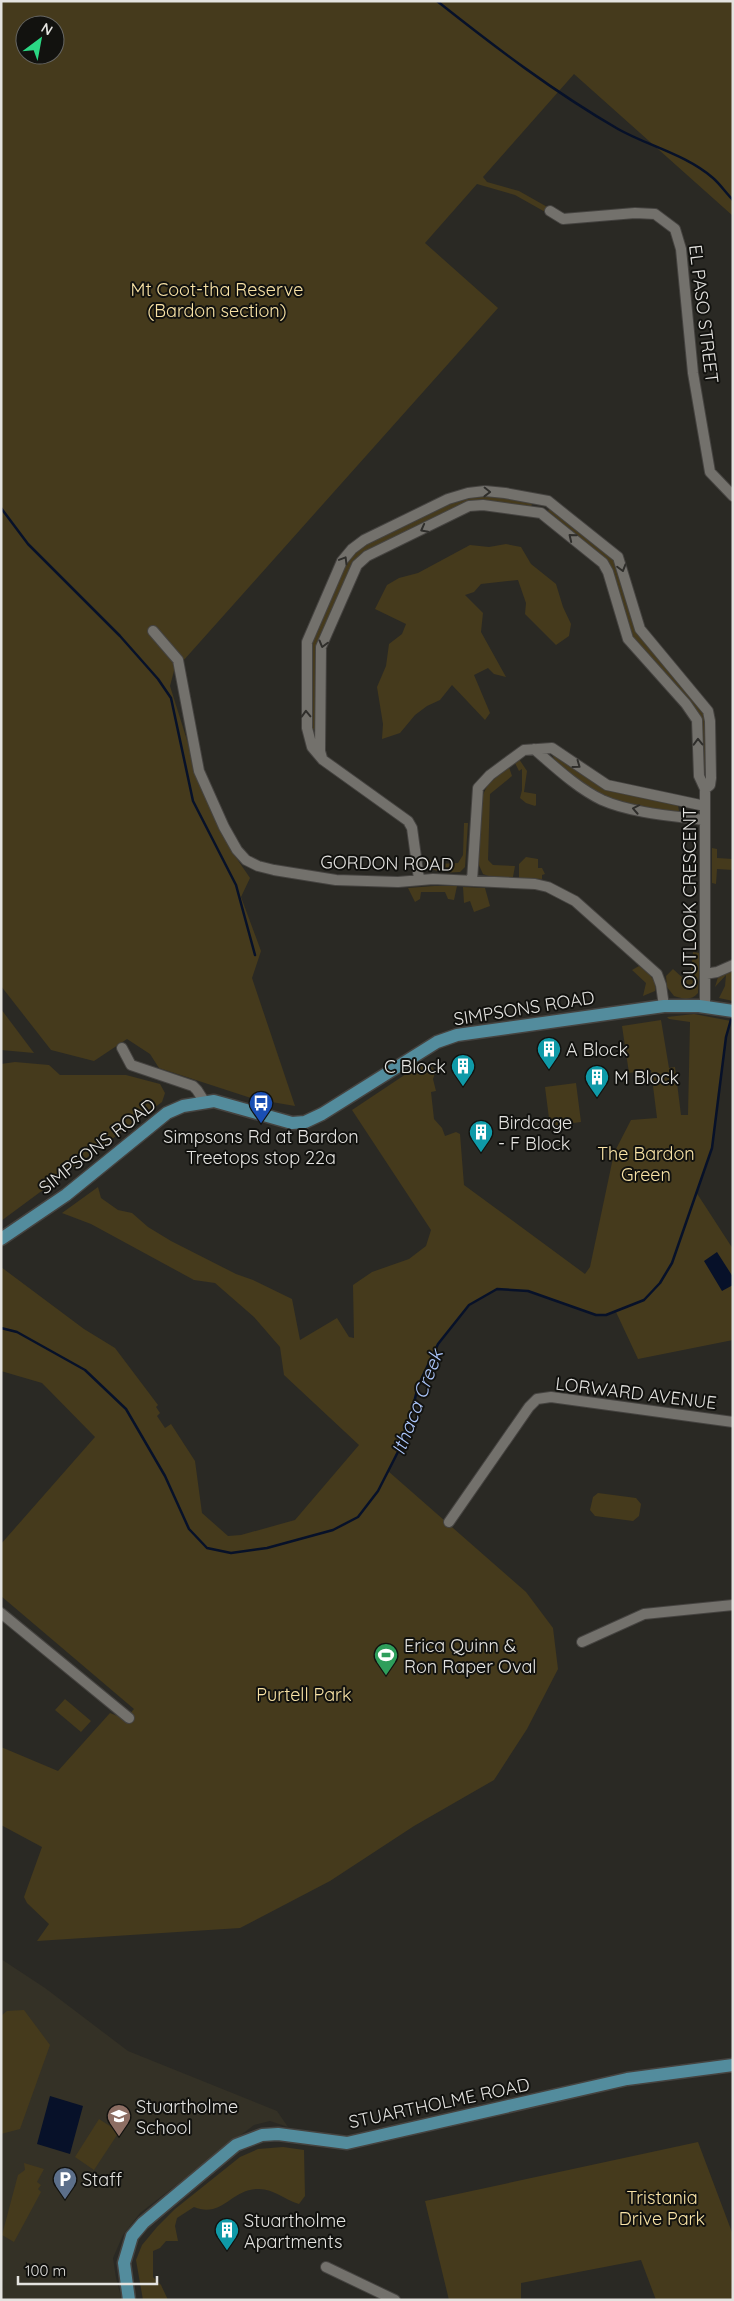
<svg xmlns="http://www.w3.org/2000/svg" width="734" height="2301" viewBox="0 0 734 2301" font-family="Quicksand,sans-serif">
  <rect width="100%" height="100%" fill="#2a2924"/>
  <path fill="#343126" d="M1,1959L45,1988L128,2051L277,2111L288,2127L270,2121L254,2125L140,2213L123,2235L113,2258L116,2278L122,2300H1Z"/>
  <path fill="#453a1c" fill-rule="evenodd" d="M1,1H733V216L574,74L483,177L487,182L519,191L565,217L633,210L657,212L678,228L685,249L697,376L690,377L678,250L673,231L655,218L634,215L563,222L515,195L477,184L425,243L498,308L183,661L175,667L170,686L201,785L233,853L250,878L241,897L261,951L252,978L295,1106L254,1099L159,1068L150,1054L127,1039L94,1061L51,1050L1,986ZM25,25H55V55H25Z
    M480,494L504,496L531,503L532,505L530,507L483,502L352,568L317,645L316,730L311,729V643L348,560L361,546L456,500Z
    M550,507L613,558L628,606L705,713L708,779L704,782L703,728L700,714L630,637L606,560L548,511Z
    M506,544L521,547L531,564L556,584L563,607L571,624L569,636L556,645L525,614L526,603L518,580L481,584L474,592L465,595L483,613L481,632L506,677L494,674L488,668L474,675L490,713L485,720L452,685L440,700L427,706L415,715L400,733L382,739L383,724L377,687L386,666L389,644L402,634L406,624L375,609L387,585L399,578L418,573L470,545L489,547Z
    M552,753L591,779L678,805L679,811C668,814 609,799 597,793C586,788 552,764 552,753Z
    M519,759L527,771L524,792L536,794V805L535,806L526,803L520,798L522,790V769L519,771L515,763Z
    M509,767L512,776L490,794L488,860L493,865L515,866L513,877H491L483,874L478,863L482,797L488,784Z
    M464,823H468L465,867L460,872C448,873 434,873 425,864L429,859L437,864L458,863L463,855Z
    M712,848L717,849V858L733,859V870L717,869L716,884L712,883Z
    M526,857L538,859V868H542L545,874L542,875V879L519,878V864Z
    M434,886H457L454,900L448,899L445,892H421L420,899L415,902L408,888Z
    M463,887L485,888L490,906L474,912L470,901L464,903Z
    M693,952L700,953L698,993C691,1001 683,999 674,996L667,987L666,976L673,969L684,979L690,980Z
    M639,966C648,973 657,979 655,991L643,996L646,983L632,970Z
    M733,970V1001L719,998L725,986L726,975L715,987L718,977Z
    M1,1009L34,1053L1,1050Z
    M694,1014L731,1021L726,1037L712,1148L696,1192L733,1249V1340L638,1359L616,1312L606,1315H596L528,1291L497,1289L469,1305L438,1344L418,1386L406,1436L388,1471L526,1592L553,1628L558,1669L527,1729L494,1780L414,1826L330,1881L240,1928L37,1941L49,1924L27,1903L24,1897L42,1847L1,1825V1747L58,1771L110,1713L125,1719L134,1709L1,1596V1544L95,1437L42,1383L1,1371V1267L84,1329L115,1348L158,1405L156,1407L160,1413L157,1416L165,1428L171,1424L195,1461L202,1513L228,1536L241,1535L295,1520L359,1445L284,1375L280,1347L254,1317L215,1283L194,1280L91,1224L62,1213L98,1187L101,1198L118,1210L132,1213L148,1227L171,1241L236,1274L253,1280L292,1299L300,1340L337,1318L349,1337L354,1338L353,1285L372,1272L409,1259L426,1246L431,1230L352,1110L421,1064L427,1063L433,1068L435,1073L433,1079L436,1091L431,1092L434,1119L442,1128L445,1136L456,1132L460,1134L464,1185L585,1274L590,1267L614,1153L631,1120L657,1118L651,1070L629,1073L622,1026L661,1020L669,1068L675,1067L681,1115H688L690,1022L669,1019L667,1017Z
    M15,1062L49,1065L60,1075H126L160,1084L165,1093L162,1102L1,1221V1064Z
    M576,1083L581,1122L550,1126L545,1087Z
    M598,1493L636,1498L641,1504L639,1516L633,1521L595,1516L590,1510L593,1497Z
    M65,1699L91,1721L81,1732L55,1710Z
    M24,2010L50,2045L20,2129L1,2134V2016L7,2011Z
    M99,2119L119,2132L94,2170L75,2157Z
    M698,2142L733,2235V2300H656L641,2260L521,2283V2300H449L425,2201Z
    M283,2147L304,2150L305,2196L299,2204C285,2200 274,2189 259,2189C232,2188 222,2219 194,2207L177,2218L175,2226L178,2241H166L160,2248L153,2251V2277L161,2285L168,2300H143L136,2260L142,2245L157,2227L175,2209L240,2157L258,2149Z
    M24,2163L44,2169L37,2182L41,2185L38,2189L41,2192L14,2242L2,2235L18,2175L25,2170Z"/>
  <path fill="#071129" d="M717,1252L733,1277V1285L722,1291L704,1261Z
    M50,2096L83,2106L70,2154L37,2144Z"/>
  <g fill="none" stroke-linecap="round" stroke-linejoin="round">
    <path stroke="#071129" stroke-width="2.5" d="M437,1C495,47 554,92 618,129C648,146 685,154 713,178C720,184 726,193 733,200
      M1,508L28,544L120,636L158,679L171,698L193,801L236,885L255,955
      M1,1328L17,1332L85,1370L126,1409L165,1476L189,1529L207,1548L231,1553L267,1548L333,1530L358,1517L378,1491L406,1436L418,1386L438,1344L469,1305L497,1289L528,1291L596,1315H606L644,1300L660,1283L672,1263L712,1148L726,1037L732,1016"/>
    <g stroke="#454340" stroke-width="12">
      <path id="minor" d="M550,211L563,219L635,213L655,214L675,229L681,249L693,373L710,472L733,496
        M153,631L178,660L199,771L224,827L237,850L246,860L258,866L274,870L336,880L398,882L433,879L535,884L548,887L575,901L657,974L661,985L664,1006
        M534,749C555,767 577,788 602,800C631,813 674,816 705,820
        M322,758L320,751L321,647L357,565L367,556L469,506L483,505L541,513L603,563L608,572L628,639L686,704L697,720L699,776L705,789V1006
        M419,879L412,828L408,821L323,760L312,747L307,728V642L342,561L352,549L364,540L448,499L468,493L485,491L505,493L548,501L618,557L640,629L708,711L710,721L711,778L710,785L705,789
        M472,881L478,788L490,775L524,750L552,748L607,785L705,806
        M705,974L717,972L733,965
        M122,1048L131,1065L193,1086L197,1090L204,1101
        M449,1522L529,1407L537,1399L551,1397L733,1422
        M1,1613L129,1718
        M582,1642L644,1614L733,1605
        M326,2267L395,2300"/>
    </g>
    <g stroke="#454340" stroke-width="15">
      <path id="major" d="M1,1239L66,1195L167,1113L183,1106L214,1101L292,1123L305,1122L322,1114L437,1042L457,1035L664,1006H699L733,1011
        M129,2300L124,2263L132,2236L143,2223L236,2145L262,2135L278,2134L347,2143L627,2079L733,2065"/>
    </g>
    <use href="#minor" stroke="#73716c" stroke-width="10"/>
    <use href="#major" stroke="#538c9d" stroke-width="12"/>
  </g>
  <defs><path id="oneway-chevron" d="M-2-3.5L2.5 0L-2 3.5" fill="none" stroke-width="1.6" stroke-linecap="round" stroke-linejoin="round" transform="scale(1.25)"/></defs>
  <g stroke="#2f2e2b">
    <use href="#oneway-chevron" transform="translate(487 492) rotate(1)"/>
    <use href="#oneway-chevron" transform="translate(424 529) rotate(152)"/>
    <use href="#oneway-chevron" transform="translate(572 537) rotate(-141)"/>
    <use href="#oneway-chevron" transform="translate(344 560) rotate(-59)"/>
    <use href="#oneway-chevron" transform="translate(622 568) rotate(74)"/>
    <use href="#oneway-chevron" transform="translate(323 644) rotate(105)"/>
    <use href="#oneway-chevron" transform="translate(306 714) rotate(-92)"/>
    <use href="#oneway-chevron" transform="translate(698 742) rotate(-91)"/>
    <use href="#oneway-chevron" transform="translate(577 765) rotate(36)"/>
    <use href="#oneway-chevron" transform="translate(636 809) rotate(-169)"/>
  </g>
  <defs>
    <g id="building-pin" transform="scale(1.25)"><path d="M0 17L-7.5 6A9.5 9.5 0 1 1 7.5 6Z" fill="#0f9aa8" stroke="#12120f"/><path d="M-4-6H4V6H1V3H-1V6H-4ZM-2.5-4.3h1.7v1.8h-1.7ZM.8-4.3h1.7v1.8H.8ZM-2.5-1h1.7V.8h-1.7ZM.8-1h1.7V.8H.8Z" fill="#fff"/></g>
    <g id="bus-pin" transform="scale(1.25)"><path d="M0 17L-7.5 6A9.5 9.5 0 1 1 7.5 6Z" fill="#1a4fb4" stroke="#12120f"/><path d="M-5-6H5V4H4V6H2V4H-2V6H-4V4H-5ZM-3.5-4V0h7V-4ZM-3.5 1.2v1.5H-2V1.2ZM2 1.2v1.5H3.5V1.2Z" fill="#fff"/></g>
    <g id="stadium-pin" transform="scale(1.25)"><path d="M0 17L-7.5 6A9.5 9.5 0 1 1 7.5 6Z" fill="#2e9e5b" stroke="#12120f"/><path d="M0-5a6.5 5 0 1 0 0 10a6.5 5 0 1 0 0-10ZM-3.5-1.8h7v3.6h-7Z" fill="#fff"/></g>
    <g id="school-pin" transform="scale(1.25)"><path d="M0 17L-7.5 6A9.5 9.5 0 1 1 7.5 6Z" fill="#8d6e63" stroke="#12120f"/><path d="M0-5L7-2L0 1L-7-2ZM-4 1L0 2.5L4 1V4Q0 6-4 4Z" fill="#fff"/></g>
    <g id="parking-pin" transform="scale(1.25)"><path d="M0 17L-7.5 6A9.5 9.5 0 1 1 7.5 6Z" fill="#5c6f8a" stroke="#12120f"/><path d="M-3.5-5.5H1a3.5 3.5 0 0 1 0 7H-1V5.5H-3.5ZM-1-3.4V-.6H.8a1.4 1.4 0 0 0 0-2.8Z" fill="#fff"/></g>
  </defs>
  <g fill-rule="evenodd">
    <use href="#building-pin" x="549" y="1049"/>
    <use href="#building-pin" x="463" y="1066"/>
    <use href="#building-pin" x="597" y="1077"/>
    <use href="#bus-pin" x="261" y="1103"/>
    <use href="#building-pin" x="481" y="1132"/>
    <use href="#stadium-pin" x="386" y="1655"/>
    <use href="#school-pin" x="119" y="2116"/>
    <use href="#parking-pin" x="65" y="2179"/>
    <use href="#building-pin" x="227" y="2230"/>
  </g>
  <g text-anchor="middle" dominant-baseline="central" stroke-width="4" stroke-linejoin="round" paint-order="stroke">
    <g font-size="18" fill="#f9e3a6" stroke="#12120f">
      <text x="217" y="289">Mt Coot-tha Reserve<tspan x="217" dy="21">(Bardon section)</tspan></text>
      <text x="646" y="1153">The Bardon<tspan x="646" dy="21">Green</tspan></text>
      <text x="304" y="1694">Purtell Park</text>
      <text x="662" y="2197">Tristania<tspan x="662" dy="21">Drive Park</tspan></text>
    </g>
    <g font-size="18" fill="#e4e3e0" stroke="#12120f">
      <text transform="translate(704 314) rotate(83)">EL PASO STREET</text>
      <text transform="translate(387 863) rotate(1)">GORDON ROAD</text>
      <text transform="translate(689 898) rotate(-90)">OUTLOOK CRESCENT</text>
      <text transform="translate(524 1008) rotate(-9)">SIMPSONS ROAD</text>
      <text transform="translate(97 1146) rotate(-38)">SIMPSONS ROAD</text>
      <text transform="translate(636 1393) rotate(7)">LORWARD AVENUE</text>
      <text transform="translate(439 2103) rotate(-12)">STUARTHOLME ROAD</text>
    </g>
    <g font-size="18" fill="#e4e3e0" stroke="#12120f" text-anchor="start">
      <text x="566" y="1049">A Block</text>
      <text x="446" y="1066" text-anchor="end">C Block</text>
      <text x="614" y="1077">M Block</text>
      <text x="498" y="1122">Birdcage<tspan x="498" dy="21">- F Block</tspan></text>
      <text x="261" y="1136" text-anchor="middle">Simpsons Rd at Bardon<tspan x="261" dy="21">Treetops stop 22a</tspan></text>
      <text x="404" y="1645">Erica Quinn &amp;<tspan x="404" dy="21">Ron Raper Oval</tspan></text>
      <text x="136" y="2106">Stuartholme<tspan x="136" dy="21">School</tspan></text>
      <text x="82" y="2179">Staff</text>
      <text x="244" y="2220">Stuartholme<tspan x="244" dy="21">Apartments</tspan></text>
    </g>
    <g font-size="19" font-style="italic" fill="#adc7fd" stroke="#12120f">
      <text transform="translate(417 1402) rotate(-69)">Ithaca Creek</text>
    </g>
  </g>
  <rect width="734" height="2301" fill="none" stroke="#e4e3e0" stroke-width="5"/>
  <g transform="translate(40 40) rotate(32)"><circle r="24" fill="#12120f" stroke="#666663"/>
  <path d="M0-4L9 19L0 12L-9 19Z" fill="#2bd884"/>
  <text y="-8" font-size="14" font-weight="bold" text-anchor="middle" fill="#e4e3e0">N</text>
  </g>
  <path d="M18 2276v8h139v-8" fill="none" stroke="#e4e3e0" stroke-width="2.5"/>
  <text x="25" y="2276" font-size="15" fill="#e4e3e0" stroke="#12120f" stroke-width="4" paint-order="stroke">100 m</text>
</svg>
